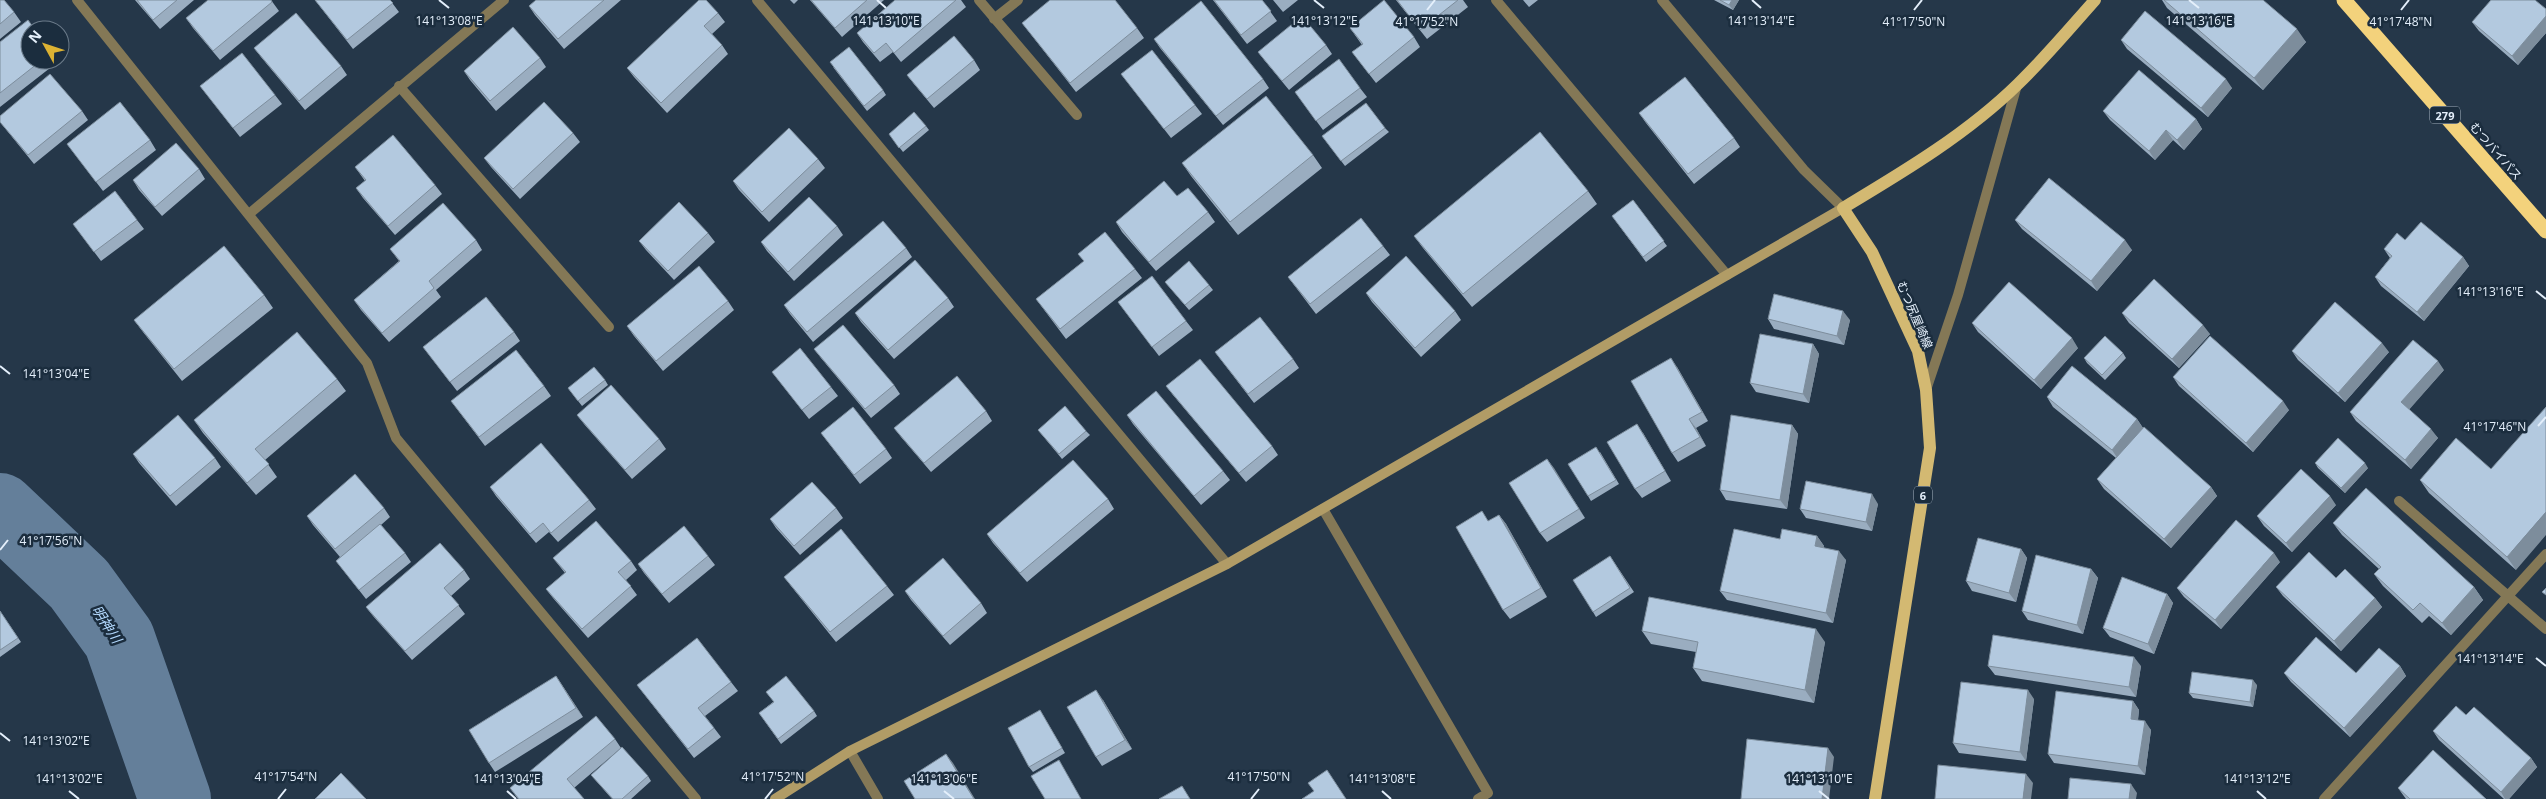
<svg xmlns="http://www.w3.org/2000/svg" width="2546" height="799" viewBox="0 0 2546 799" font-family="'Open Sans','Noto Sans JP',sans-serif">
  <rect width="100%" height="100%" fill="#253749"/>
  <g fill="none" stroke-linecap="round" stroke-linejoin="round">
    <path stroke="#647f9a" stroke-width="72" d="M0,509L79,584L119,639L175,799"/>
    <path stroke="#847856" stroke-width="10" d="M399,86L609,327"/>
    <path stroke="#847856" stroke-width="10" d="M77,0L367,363L396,438L696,799
      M757,0L1227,564
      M979,0L1077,115
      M1496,0L1727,275
      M1662,0L1804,170L1843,208
      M994,19L1018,0
      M249,214L504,0
      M1926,390L1958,295L2017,85
      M2399,501L2546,629
      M1323,509L1488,793L1478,799
      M850,751L878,799
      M2324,799L2546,554"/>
    <path stroke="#b19c66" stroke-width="10" d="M775,799L850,751L1227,564L1843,208"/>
    <path stroke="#d3b972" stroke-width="12" d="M1875,799L1930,448L1926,390L1918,351L1872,252L1843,208C1903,172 1967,134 2018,84C2045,58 2070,28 2095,0"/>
    <path stroke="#f3d27c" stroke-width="15" d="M2344,0L2546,231"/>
  </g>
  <path fill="#9aadc0" d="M0,0L14,12L21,22L0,39Z
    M135,0H194L160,29Z
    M271,0L279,11L220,60L193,28L186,18Z
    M315,0H390L399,12L353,49Z
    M536,0H621L564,49L535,15L529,6Z
    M790,0H798L794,4Z
    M810,0H884L842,37Z
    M895,0H961L966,7L901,62L893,52L880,62L863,42L857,33Z
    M1213,0H1262L1277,21L1247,44Z
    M1273,0H1298L1283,12Z
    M1396,0H1463L1468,7L1427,39Z
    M1523,0H1538L1529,7Z
    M1714,0H1739L1733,10Z
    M2162,0H2263L2306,42L2263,90L2167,8Z
    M2546,9V33L2518,65L2479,31L2472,22Z
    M718,13L725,22L712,34L722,45L728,54L667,113L634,77L627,68Z
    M1022,23L1137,28L1144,38L1076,92Z
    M1350,28L1414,37L1420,47L1376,83L1352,52L1362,45Z
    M1154,39L1263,79L1269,88L1223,125L1160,48Z
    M2121,40L2232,88L2208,117L2127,49Z
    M0,42L30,60H58L59,61L0,107Z
    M1326,45L1332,54L1289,90L1265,61L1258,52Z
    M254,48L341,66L347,75L305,110L261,57Z
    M540,58L546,67L496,111L470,80L464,71Z
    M974,60L980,70L934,108L914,84L907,75Z
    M833,67L883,90L886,95L867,111Z
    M1121,74L1195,105L1202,114L1171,138Z
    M200,86L275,95L282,104L240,137Z
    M1360,88L1367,97L1323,130L1295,92Z
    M82,111L88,120L34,164L0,122V116Z
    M2103,111L2196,119L2202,129L2184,150L2173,140L2155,160L2110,120Z
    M1639,113L1734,138L1740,147L1694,184L1646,123Z
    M926,126L929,130L903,152L889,134Z
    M1385,128L1389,132L1345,166L1322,136Z
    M573,133L580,142L520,199L491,167L484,158Z
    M150,140L156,150L103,191L67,144Z
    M1313,155L1322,168L1238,235L1191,176L1182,163Z
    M818,159L825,168L769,222L739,190L733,181Z
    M355,167L435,185L442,194L395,235L363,198L356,188L365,181Z
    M199,169L205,179L162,216L139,190L133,180Z
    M1588,191L1597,204L1472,307L1423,248L1414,236Z
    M1633,200L1667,246L1646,262L1612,216Z
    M1208,212L1215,222L1156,271L1122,232L1116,222Z
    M137,220L144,229L101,261L73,224Z
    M2015,220L2132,250L2097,291L2022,229Z
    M837,226L843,235L794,281L767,251L761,242Z
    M708,233L715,242L674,280L646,250L639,241Z
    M476,240L482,250L436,290L441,297L389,342L361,310L354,300L399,261L390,249Z
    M1383,246L1390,255L1316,314L1288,277Z
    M906,248L912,257L813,342L790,314L784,305Z
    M2384,249L2463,257L2469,266L2424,321L2381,286L2375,277L2390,258Z
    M1078,254L1135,269L1142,278L1066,339L1036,299L1084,261Z
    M1165,282L1209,285L1213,290L1189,310Z
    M1366,293L1455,311L1461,320L1421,357L1372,302Z
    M264,295L273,308L182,381L143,332L134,320Z
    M948,298L954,307L894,359L861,322L855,313Z
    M728,301L734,310L663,371L634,336L627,326Z
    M1118,302L1186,321L1193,330L1159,356Z
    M2122,313L2210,334L2179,368L2129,323Z
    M1768,319L1850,320L1844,345L1774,329Z
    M1972,323L2078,348L2041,389L1978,332Z
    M514,332L520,341L457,391L423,347Z
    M1813,344L1819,354L1809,403L1756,392L1750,383Z
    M814,349L894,385L900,394L871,418L821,358Z
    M2292,351L2389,352L2345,402L2298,360Z
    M1215,352L1293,359L1299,368L1254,403Z
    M2123,353L2126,358L2105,380L2087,363L2084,358Z
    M1677,367L1708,421L1696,428L1706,446L1678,462L1672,453Z
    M2444,370L2409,409L2438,438L2411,469L2356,421L2350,412Z
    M772,372L831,387L838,396L809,419Z
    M2173,377L2289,410L2253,452L2179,386Z
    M337,379L346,391L265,460L277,477L256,495L203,433L194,420Z
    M605,380L608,385L582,406L568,388Z
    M544,386L551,396L485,446L451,401Z
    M1166,386L1272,446L1278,455L1246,482L1173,395Z
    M2047,397L2137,419L2143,428L2211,487L2217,496L2171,548L2104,489L2097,479L2116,458L2053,407Z
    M986,411L992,421L931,472L901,437L894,428Z
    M577,415L659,439L666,449L632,479L584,424Z
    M1127,415L1223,471L1230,480L1201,505L1133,424Z
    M1792,425L1798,434L1787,509L1726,500L1720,490Z
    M1038,430L1086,431L1090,435L1062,459Z
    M821,433L886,449L892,458L860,484Z
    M1643,433L1671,481L1642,498L1635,489Z
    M1600,452L1619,484L1591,501L1588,496Z
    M133,454L215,458L221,467L176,506L139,463Z
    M1547,459L1585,518L1547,542L1540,533Z
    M2315,463L2368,468L2345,493L2318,468Z
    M2491,469L2516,570L2429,493L2420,480Z
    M490,487L589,500L596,509L558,542L549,532L536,543L496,496Z
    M1108,499L1114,509L1027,582L993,543L987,534Z
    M1878,504L1872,531L1806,518L1800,509Z
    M2336,505L2292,552L2264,526L2257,516Z
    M384,508L390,517L381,525L405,553L411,562L366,599L336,561L340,557L313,525L307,516Z
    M836,508L843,518L800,555L776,528L770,519Z
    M1499,515L1506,524L1547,597L1510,619L1503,610L1489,521Z
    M2333,523L2474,587L2483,600L2451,635L2429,616L2422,623L2383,586L2374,574L2379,569L2342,535Z
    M1817,536L1824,546L1823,547L1846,560L1833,623L1727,600L1720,591L1780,539Z
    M2021,549L2027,558L2016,602L1972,591L1966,581Z
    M708,556L715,565L669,603L644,573L638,564Z
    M1610,556L1634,592L1596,617L1593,612Z
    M553,558L631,561L637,570L626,580L637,595L588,638L553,598L546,589L565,573Z
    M2280,562L2221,629L2184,597L2177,588Z
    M2091,569L2098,578L2083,634L2028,620L2022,611Z
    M464,570L470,579L451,596L465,614L412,660L373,616L366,607Z
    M784,577L887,586L894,595L836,642L791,586Z
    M2336,578L2375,598L2382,607L2341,651L2283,596L2276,587Z
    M905,591L981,603L987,613L950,645L911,600Z
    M2167,594L2173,603L2154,654L2110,637L2103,628Z
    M0,611L21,642L0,657Z
    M1642,631L1825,642L1814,703L1702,681L1693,668L1696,652L1651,644Z
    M1988,666H2141L2136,697L1995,675Z
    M2400,666L2406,676L2350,737L2291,682L2284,673H2356Z
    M556,676L583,717L495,772L489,763Z
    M731,682L738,691L705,716L721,737L694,758L637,685Z
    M2257,685L2253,707L2193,698L2189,693Z
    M2034,699L2026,761L1959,753L1953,743Z
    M1103,700L1132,749L1102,766L1096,757Z
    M2133,701L2139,710L2138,720L2151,730L2145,775L2054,763L2048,754Z
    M773,702L814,711L817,716L781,744L759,713Z
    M1040,710L1065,753L1033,772L1029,767Z
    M2466,715L2531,758L2537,767L2509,799H2504L2439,740L2433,731Z
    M615,739L621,748L574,788L584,799H518L510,788Z
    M591,775L648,776L651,781L631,799H612Z
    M2398,788L2486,799H2406Z"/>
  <path fill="#7d8d9c" d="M1732,0H1739L1733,10L1729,5Z
    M2546,16V33L2518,65L2512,56Z
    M2297,29L2306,42L2263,90L2254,78Z
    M2226,79L2232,88L2208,117L2201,108Z
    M2196,119L2202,129L2184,150L2177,140Z
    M2166,130L2173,140L2155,160L2149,151Z
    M2125,240L2132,250L2097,291L2091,281Z
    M2463,257L2469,266L2424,321L2417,312Z
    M1843,311L1850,320L1844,345L1837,336Z
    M2203,325L2210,334L2179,368L2172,359Z
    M2072,338L2078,348L2041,389L2034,380Z
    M2382,343L2389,352L2345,402L2338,393Z
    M1813,344L1819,354L1809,403L1803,394Z
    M1671,358L1677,367L1708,421L1702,412Z
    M2438,361L2444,370L2408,411L2401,402Z
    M2283,401L2289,410L2253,452L2246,443Z
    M1689,419L1696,428L1706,446L1700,437Z
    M2137,419L2143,428L2118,459L2112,450Z
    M1637,424L1643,433L1671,481L1665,471Z
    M1792,425L1798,434L1787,509L1780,500Z
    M2431,429L2438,438L2411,469L2405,460Z
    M1547,459L1554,468L1585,518L1579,509Z
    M2365,463L2368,468L2345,493L2341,488Z
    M2211,487L2217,496L2171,548L2164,539Z
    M1872,494L1878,504L1872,531L1866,522Z
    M2330,496L2336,505L2292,552L2286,543Z
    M2546,512V535L2516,570L2507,557Z
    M1499,515L1506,524L1547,597L1541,588Z
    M1817,536L1824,546L1821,555L1815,546Z
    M2021,549L2027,558L2016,602L2009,593Z
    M1839,551L1846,560L1833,623L1826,613Z
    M2274,553L2280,562L2221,629L2215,620Z
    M2091,569L2098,578L2083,634L2077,625Z
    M2474,587L2483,600L2451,635L2442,623Z
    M2167,594L2173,603L2154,654L2148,644Z
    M2375,598L2382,607L2341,651L2334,641Z
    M1816,629L1825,642L1814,703L1805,690Z
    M2134,657L2141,666L2136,697L2129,687Z
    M2400,666L2406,676L2350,737L2344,728Z
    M556,676L562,685L583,717L576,708Z
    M2253,680L2257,685L2253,707L2250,702Z
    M1096,690L1103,700L1132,749L1125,740Z
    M2028,690L2034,699L2026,761L2020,752Z
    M2133,701L2139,710L2137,728L2131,719Z
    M2145,721L2151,730L2145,775L2138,766Z
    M1828,748L1834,757L1829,799H1822Z
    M946,754L953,763L975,799H974Z
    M2531,758L2537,767L2509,799H2505L2501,792Z
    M2026,774L2033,783L2031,799H2023Z
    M2131,784L2137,793L2136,799H2129Z"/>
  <path fill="#b3c9df" stroke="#7d8d9c" d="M0,0H4L14,12L0,24Z
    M137,0H177L153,20Z
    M208,0H271L272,2L213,51L186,18Z
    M315,0H390L393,3L347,40Z
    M536,0H604L558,39L529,6Z
    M699,0H706L718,13L704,26L722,45L661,103L627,68Z
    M811,0H867L835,28Z
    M895,0H956L894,53L886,43L874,53L857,33Z
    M1050,0H1115L1137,28L1070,83L1022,23Z
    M1214,0H1262L1271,11L1241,35Z
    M1384,0L1414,37L1369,74L1352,52L1363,44L1350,28Z
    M1397,0H1458L1420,30Z
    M1720,0H1732L1729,5Z
    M2164,0H2263L2297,29L2254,78Z
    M2491,0H2535L2546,9V16L2512,56L2472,22Z
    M1201,1L1263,79L1216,116L1154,39Z
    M2145,11L2226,79L2201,108L2121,40Z
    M296,13L341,66L299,101L254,48Z
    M1302,16L1326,45L1282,81L1258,52Z
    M28,20L35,30H30V60H42L0,93V42Z
    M513,27L540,58L490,101L464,71Z
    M954,36L974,60L927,99L907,75Z
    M849,47L883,90L864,106L830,62Z
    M1152,50L1195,105L1164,129L1121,74Z
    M242,53L275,95L233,128L200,86Z
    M1339,59L1360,88L1316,121L1295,92Z
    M2139,70L2196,119L2177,140L2166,130L2149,151L2103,111Z
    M50,74L82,111L28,155L0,122V116Z
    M1685,77L1734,138L1688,174L1639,113Z
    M1266,96L1313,155L1230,222L1182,163Z
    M120,102L150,140L96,182L67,144Z
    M544,102L573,133L513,189L484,158Z
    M1366,103L1385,128L1341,161L1322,136Z
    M914,112L926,126L899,148L889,134Z
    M789,128L818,159L762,212L733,181Z
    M1540,132L1588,191L1463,294L1414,236Z
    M393,135L435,185L388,226L356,188L366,180L355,167Z
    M176,143L199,169L155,207L133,180Z
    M2049,178L2125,240L2091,281L2015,220Z
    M1164,181L1177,196L1188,188L1208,212L1149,262L1116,222Z
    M115,191L137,220L94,252L73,224Z
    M809,197L837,226L788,272L761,242Z
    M1633,200L1664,241L1643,257L1612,216Z
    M679,202L708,233L668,271L639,241Z
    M443,203L476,240L429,281L434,288L382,333L354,300L400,261L390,249Z
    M1361,218L1383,246L1310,304L1288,277Z
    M883,221L906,248L807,332L784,305Z
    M2421,222L2463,257L2417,312L2375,277L2392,256L2384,249L2397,233L2405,240Z
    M1105,232L1135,269L1060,329L1036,299L1084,261L1078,254Z
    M224,246L264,295L174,369L134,320Z
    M1406,256L1455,311L1415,348L1366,293Z
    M915,260L948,298L888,350L855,313Z
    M1189,261L1209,285L1185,305L1165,282Z
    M699,266L728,301L656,361L627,326Z
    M1152,276L1186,321L1152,347L1118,302Z
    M2154,279L2203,325L2172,359L2122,313Z
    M2009,282L2072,338L2034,380L1972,323Z
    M1774,294L1843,311L1837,336L1768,319Z
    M486,297L514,332L450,382L423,347Z
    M2335,302L2382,343L2338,393L2292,351Z
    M1260,317L1293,359L1248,394L1215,352Z
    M843,325L894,385L865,409L814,349Z
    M297,332L337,379L255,449L269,464L247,483L194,420Z
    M1760,334L1813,344L1803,394L1750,383Z
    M2105,336L2123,353L2102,375L2084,358Z
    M2210,336L2283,401L2246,443L2173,377Z
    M2413,340L2438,361L2401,402L2431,429L2405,460L2350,412Z
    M800,348L831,387L802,410L772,372Z
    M516,350L544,386L479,437L451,401Z
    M1671,358L1702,412L1689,419L1700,437L1672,453L1631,381Z
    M1200,359L1272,446L1239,473L1166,386Z
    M2072,366L2137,419L2112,450L2047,397Z
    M594,367L605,380L578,401L568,388Z
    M957,376L986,411L924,463L894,428Z
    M611,385L659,439L625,470L577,415Z
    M1156,391L1223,471L1194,496L1127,415Z
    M1065,406L1086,431L1059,454L1038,430Z
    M853,407L886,449L854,475L821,433Z
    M2546,407V512L2507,557L2420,480L2456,438L2491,469Z
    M178,415L215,458L170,496L133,454Z
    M1731,415L1792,425L1780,500L1720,490Z
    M1637,424L1665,471L1635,489L1607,442Z
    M2144,427L2211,487L2164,539L2097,479Z
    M2338,438L2365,463L2341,488L2315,463Z
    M541,443L589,500L551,533L543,523L530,534L490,487Z
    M1596,447L1616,480L1588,496L1568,464Z
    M1547,459L1579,509L1540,533L1509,483Z
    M1073,460L1108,499L1020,573L987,534Z
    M2301,469L2330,496L2286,543L2257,516Z
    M355,474L384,508L335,549L307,516Z
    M1806,481L1872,494L1866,522L1800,509Z
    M812,482L836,508L794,546L770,519Z
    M2366,488L2474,587L2442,623L2420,603L2413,610L2374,574L2381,567L2333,523Z
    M1482,511L1488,521L1499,515L1541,588L1503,610L1456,527Z
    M2236,520L2274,553L2215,620L2177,588Z
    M596,521L631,561L618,572L631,586L582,629L546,589L566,572L553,558Z
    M380,524L405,553L359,590L336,561Z
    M684,526L708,556L662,594L638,564Z
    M841,529L887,586L830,632L784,577Z
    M1734,529L1780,539L1782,529L1817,536L1815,546L1839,551L1826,613L1720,591Z
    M1978,538L2021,549L2009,593L1966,581Z
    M440,543L464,570L444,588L459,605L405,651L366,607Z
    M2309,552L2336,578L2345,569L2375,598L2334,641L2276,587Z
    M2036,555L2091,569L2077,625L2022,611Z
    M1610,556L1630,588L1593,612L1573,580Z
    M943,558L981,603L943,636L905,591Z
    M2122,577L2167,594L2148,644L2103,628Z
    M2546,588V595L2542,592Z
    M1649,597L1816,629L1805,690L1693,668L1698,642L1642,631Z
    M0,611L18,638L0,650Z
    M1993,635L2134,657L2129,687L1988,666Z
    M2316,637L2356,673L2379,648L2400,666L2344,728L2284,673Z
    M697,638L731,682L698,708L714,728L688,749L637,685Z
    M2192,672L2253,680L2250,702L2189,693Z
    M556,676L576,708L489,763L469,730Z
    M786,676L814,711L778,739L759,713L774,702L766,692Z
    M1961,682L2028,690L2020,752L1953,743Z
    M1096,690L1125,740L1096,757L1067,707Z
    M2056,691L2133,701L2131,719L2145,721L2138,766L2048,754Z
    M2456,706L2466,715L2474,707L2531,758L2501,792L2433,731Z
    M1040,710L1062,748L1029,767L1008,728Z
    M596,716L615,739L567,779L584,799H519L510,788Z
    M1747,739L1828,748L1822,799H1741Z
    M622,747L648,776L622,799H613L591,775Z
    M2433,750L2486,799H2410L2398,788Z
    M946,754L974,799H915L904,781Z
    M1059,760L1081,799H1045L1031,776Z
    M1938,765L2026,774L2023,799H1935Z
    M1327,770L1346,799H1302L1314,791L1308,783Z
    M341,773L366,799H315Z
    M2070,778L2131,784L2129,799H2068Z
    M1182,786L1190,799H1159Z"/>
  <path fill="none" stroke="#e4effb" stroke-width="2" d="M439,0L449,8M877,0L886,8M1314,0L1324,8M1752,0L1761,8M2189,0L2199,8M1427,10L1435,0M1914,10L1922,0M2401,10L2409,0M2536,291L2546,299M0,366L10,374M2538,426L2546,417M0,550L8,540M2536,658L2546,666M0,733L10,741M69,791L79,799M507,791L516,799M944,791L954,799M1382,791L1391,799M1819,791L1829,799M2257,791L2266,799M278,799L286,789M765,799L773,789M1251,799L1259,789"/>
  <g text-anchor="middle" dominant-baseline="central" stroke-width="5" stroke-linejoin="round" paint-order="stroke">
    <g fill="#1b2d3e" stroke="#a8b5c2" stroke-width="1">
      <rect x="2430" y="106.5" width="30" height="17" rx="4"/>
      <rect x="1914" y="486.5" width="18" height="17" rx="4"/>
    </g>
    <g font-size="11" font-weight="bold" fill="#e4effb">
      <text x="2445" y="115">279</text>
      <text x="1923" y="495">6</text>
    </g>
    <g font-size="12" fill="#e4effb" stroke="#1b2d3e">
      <text transform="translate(2496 151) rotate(49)">むつバイパス</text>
      <text transform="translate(1915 315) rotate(67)">むつ尻屋崎線</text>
    </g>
    <g font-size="14" font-style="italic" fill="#b3d9fe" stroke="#1b2d3e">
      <text transform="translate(107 624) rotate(57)">明神川</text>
    </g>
  </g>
  <g font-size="12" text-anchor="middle" fill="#e4effb" stroke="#1b2d3e" stroke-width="5" stroke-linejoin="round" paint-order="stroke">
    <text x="1761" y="25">141°13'14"E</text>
    <text x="449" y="25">141°13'08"E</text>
    <text x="886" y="25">141°13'10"E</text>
    <text x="1324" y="25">141°13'12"E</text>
    <text x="2199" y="25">141°13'16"E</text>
    <text x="1427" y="26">41°17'52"N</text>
    <text x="1914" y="26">41°17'50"N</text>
    <text x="2401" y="26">41°17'48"N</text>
    <text x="2490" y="296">141°13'16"E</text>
    <text x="56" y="378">141°13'04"E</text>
    <text x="2495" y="431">41°17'46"N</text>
    <text x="51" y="545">41°17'56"N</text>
    <text x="2490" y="663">141°13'14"E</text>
    <text x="56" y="745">141°13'02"E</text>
    <text x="286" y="781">41°17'54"N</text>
    <text x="773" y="781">41°17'52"N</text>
    <text x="1259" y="781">41°17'50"N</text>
    <text x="69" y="783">141°13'02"E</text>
    <text x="507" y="783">141°13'04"E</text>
    <text x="944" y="783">141°13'06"E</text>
    <text x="1382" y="783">141°13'08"E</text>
    <text x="1819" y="783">141°13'10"E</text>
    <text x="2257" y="783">141°13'12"E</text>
  </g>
  <g transform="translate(45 45) rotate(310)"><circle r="24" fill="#1b2d3e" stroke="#6b7b8a"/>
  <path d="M0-4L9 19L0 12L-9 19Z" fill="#dcb233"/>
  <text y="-8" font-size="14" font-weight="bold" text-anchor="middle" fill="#e4effb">N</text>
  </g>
</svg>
